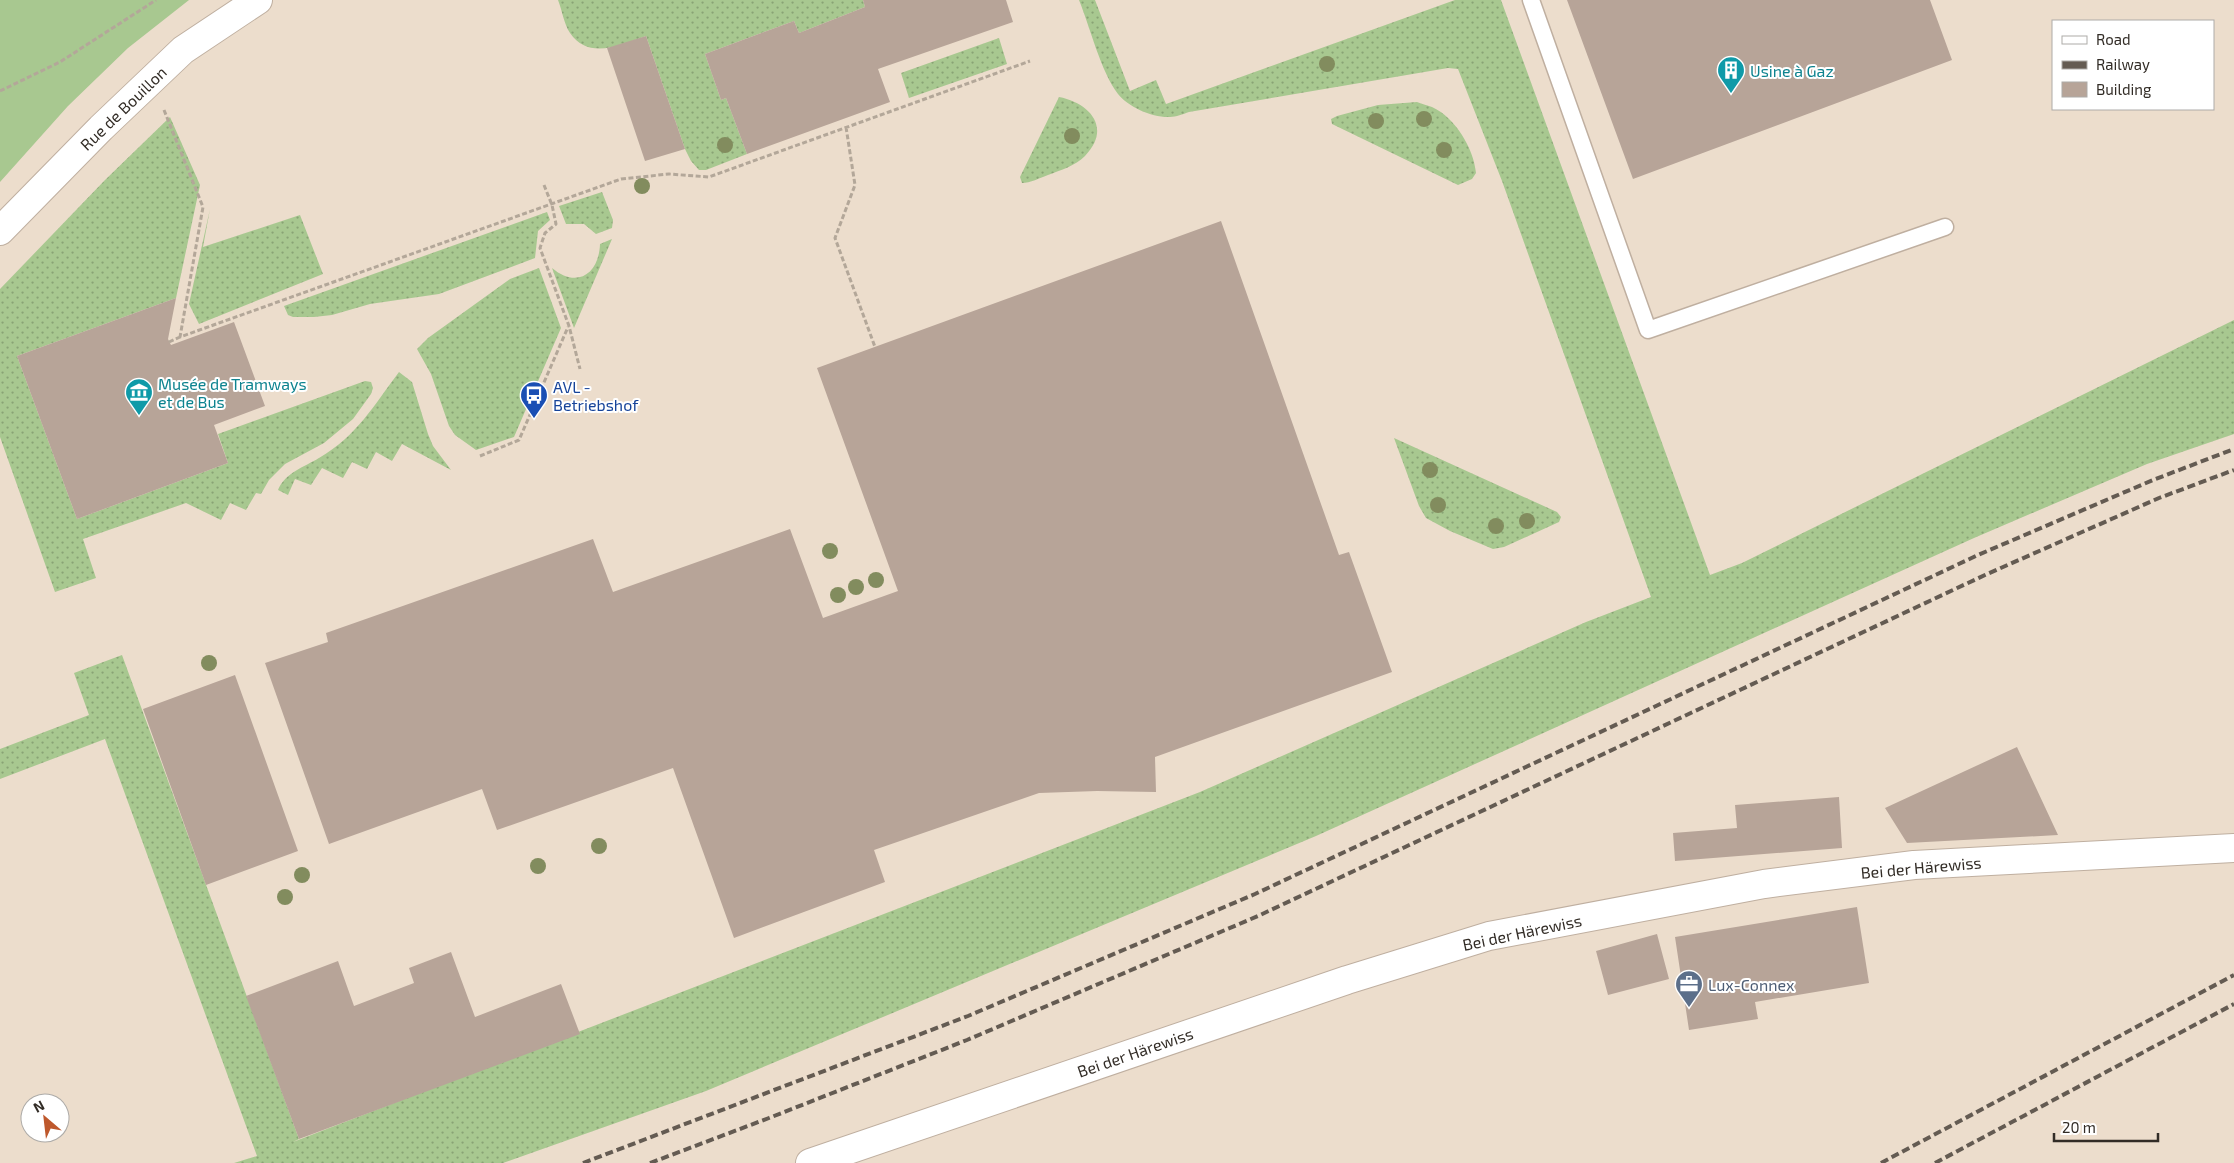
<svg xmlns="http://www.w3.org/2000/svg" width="2234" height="1163" viewBox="0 0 2234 1163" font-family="'Exo 2',sans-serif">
  <defs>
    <pattern id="grass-dots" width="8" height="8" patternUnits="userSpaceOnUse" patternTransform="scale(1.25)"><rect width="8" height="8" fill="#a8c890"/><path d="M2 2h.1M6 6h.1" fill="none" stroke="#89a375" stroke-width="1.8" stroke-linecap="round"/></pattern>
  </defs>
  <rect width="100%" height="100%" fill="#ecddcc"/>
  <path fill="url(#grass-dots)" d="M558,0H863L865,7L799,33L794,21L705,54L721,100L726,98L747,154L706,170H699L691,161L685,149L646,36C622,44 589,61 570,33C564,24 562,10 558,0Z
    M1079,0H1095L1130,91L1156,80L1166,104L1455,0H1501L1710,575L1742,563L2234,320V434L2147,464L1974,538L1316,836L706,1091L503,1163H234L257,1156L105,739L0,779V749L89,715L74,673L122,655L299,1139L293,1142L1200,792L1586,622L1651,597L1502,181L1458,69L1448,68L1189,112C1183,114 1176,117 1170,117C1153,118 1128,107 1118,94C1101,72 1090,27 1079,0Z
    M999,38L1007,64L909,98L901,73Z
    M1059,97C1090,103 1112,128 1085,156C1075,166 1061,170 1048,175C1040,178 1030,183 1022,183L1020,177Z
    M1417,102C1421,104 1427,105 1432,107C1455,117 1474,149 1476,173L1472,179L1458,185L1332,124L1331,119L1337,116L1378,105Z
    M170,117L200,185L176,298L17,356L77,519L228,463L218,434L365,381L371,382L373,388L371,394L353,419L324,443L285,464L269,480L261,494L256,493L246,510L230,503L221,520L186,503L83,539L96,578L55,592L0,437V289L105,180Z
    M602,192L613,220L612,228L596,234L584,224H566L559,206Z
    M210,209L203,247L300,215L323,274L199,324L189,304Z
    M547,212L550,220L538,231L535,258L439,294L370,304L332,315L314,317H293L288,315L284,306Z
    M612,239L574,328L552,268C577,289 599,274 600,244Z
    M539,268L561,328L514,437L476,450L455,435L449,426L431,374L417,349L428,338L510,279Z
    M399,372L412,382L428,434L433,446L451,470L402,444L392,461L376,452L367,469L352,462L343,478L322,468L311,485L295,479L288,495L278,490C285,473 304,467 319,458C357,436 374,405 399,372Z
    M1394,438L1557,512L1561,517L1559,522L1504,547L1493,549L1450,531L1426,518L1419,506Z"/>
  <path fill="#a8c890" d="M0,0H189L128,48L68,106L0,182Z"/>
  <path fill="#b7a498" d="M863,0H1006L1013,22L878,69L890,102L747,154L726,98L721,100L705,54L794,21L799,33L865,7Z
    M1567,0H1930L1952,60L1633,179Z
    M646,36L685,149L645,161L607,48Z
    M1221,221L1339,555L1349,552L1392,672L1155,757L1156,792L1097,791L1039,793L874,850L885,882L734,938L673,768L497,830L482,789L329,844L265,663L328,642L326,633L593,539L613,592L790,529L823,618L898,591L817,368Z
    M176,298L168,339L171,345L234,322L265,406L214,425L228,463L77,519L17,356Z
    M235,675L298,851L206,885L143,709Z
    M2017,747L2058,835L1907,843L1885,808Z
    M1839,797L1842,848L1675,861L1673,833L1737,828L1735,805Z
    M1857,907L1869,983L1755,1002L1758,1019L1689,1030L1675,937Z
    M1657,934L1669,979L1608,995L1596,951Z
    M451,952L475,1017L561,984L580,1034L299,1139L246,996L338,961L354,1006L414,983L409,968Z"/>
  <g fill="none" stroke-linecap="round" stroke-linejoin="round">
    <g stroke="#bfafa0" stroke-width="19">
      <path id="lane" d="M1531,0L1648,330L1945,227"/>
    </g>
    <g stroke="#bfafa0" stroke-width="30">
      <path id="street" d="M810,1163L1347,980L1489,936L1764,884L1914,865L2234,848"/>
    </g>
    <g stroke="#bfafa0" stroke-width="30">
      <path id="secondary" d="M0,231L101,128L183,50L258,0"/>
    </g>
    <path stroke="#b3a799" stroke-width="3" stroke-dasharray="5 2.5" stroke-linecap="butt" d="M0,91L60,62L156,0
      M164,110L203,207L180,337L621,179L669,174L709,177L1030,61
      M846,127L855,185L835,238L875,347
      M544,185L552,205L556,224L545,233L540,248L569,326L580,369
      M169,342L180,337
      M480,456L519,440L568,327"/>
    <use href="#lane" stroke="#fff" stroke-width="16"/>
    <use href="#street" stroke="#fff" stroke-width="28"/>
    <use href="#secondary" stroke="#fff" stroke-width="28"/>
    <path stroke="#645b52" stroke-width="4" stroke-dasharray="8 4" stroke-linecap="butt" d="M583,1163L968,1016L1255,894L1978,555L2153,480L2234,449
      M650,1163L769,1118L967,1040L1258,916L1985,575L2159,498L2234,470
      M1881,1163L2234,975
      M1935,1163L2234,1004"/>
  </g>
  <g fill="#828c5e">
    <circle cx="1327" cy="64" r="8"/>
    <circle cx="1424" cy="119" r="8"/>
    <circle cx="1376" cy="121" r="8"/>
    <circle cx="1072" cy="136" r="8"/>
    <circle cx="725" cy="145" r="8"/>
    <circle cx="1444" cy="150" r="8"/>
    <circle cx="642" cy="186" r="8"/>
    <circle cx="1430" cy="470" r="8"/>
    <circle cx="1438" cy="505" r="8"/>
    <circle cx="1527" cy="521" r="8"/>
    <circle cx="1496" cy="526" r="8"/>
    <circle cx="830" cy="551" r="8"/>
    <circle cx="876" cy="580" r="8"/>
    <circle cx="856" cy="587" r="8"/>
    <circle cx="838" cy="595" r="8"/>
    <circle cx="209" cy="663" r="8"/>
    <circle cx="599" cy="846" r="8"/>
    <circle cx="538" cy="866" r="8"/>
    <circle cx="302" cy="875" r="8"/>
    <circle cx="285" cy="897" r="8"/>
  </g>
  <defs>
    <g id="building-pin" transform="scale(1.4375)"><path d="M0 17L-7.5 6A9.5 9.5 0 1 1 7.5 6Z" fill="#0f9aa8" stroke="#fff"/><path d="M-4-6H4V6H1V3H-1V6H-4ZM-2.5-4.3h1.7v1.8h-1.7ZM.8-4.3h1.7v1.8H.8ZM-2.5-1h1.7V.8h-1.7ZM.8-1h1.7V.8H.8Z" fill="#fff"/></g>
    <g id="museum-pin" transform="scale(1.4375)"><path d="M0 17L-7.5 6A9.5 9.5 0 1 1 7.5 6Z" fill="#0f9aa8" stroke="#fff"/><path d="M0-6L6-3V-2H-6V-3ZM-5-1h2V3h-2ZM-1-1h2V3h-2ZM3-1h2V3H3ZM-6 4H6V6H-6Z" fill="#fff"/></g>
    <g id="bus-pin" transform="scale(1.4375)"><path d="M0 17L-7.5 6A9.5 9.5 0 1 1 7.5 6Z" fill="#1a4fb4" stroke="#fff"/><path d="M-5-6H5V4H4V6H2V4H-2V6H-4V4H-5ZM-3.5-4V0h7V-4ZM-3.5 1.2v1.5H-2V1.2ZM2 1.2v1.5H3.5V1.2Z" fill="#fff"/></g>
    <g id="office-pin" transform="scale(1.4375)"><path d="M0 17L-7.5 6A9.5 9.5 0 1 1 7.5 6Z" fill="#5c6f8a" stroke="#fff"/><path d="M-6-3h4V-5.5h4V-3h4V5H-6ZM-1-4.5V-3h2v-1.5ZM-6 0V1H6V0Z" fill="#fff"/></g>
  </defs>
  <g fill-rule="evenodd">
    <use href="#building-pin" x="1731" y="70"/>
    <use href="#museum-pin" x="139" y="392"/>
    <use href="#bus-pin" x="534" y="395"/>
    <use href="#office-pin" x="1689" y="984"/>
  </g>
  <g text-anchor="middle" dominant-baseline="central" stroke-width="4" stroke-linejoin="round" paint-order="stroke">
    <g font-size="16" fill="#0d838f" stroke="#fff" text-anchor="start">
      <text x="1750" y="70">Usine à Gaz</text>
      <text x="158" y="383">Musée de Tramways<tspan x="158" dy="18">et de Bus</tspan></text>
    </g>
    <g font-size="16" fill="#322c26" stroke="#fff">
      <text transform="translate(123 108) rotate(-44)">Rue de Bouillon</text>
      <text transform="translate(1921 867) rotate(-5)">Bei der Härewiss</text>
      <text transform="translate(1522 932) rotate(-12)">Bei der Härewiss</text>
      <text transform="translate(1135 1052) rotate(-19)">Bei der Härewiss</text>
    </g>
    <g font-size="16" fill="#164399" stroke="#fff" text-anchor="start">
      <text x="553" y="386">AVL -<tspan x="553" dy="18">Betriebshof</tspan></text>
    </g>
    <g font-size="16" fill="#4e5e75" stroke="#fff" text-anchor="start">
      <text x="1708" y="984">Lux-Connex</text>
    </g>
  </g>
  <rect x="2052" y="20" width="162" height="90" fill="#ffffff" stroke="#adaba8"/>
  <rect x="2062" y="36" width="25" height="8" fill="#ffffff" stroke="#adaba8"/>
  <text x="2096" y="45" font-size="15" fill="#322c26">Road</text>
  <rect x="2062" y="61" width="25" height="8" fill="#645b52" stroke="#adaba8"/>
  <text x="2096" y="70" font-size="15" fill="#322c26">Railway</text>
  <rect x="2062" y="82" width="25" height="15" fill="#b7a498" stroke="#adaba8"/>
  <text x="2096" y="95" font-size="15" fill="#322c26">Building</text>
  <g transform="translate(45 1118) rotate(332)"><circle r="24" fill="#ffffff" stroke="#adaba8"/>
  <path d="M0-4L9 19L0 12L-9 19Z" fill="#be582c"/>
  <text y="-8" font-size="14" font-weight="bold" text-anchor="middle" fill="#322c26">N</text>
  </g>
  <path d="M2054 1133v8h104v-8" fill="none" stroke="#322c26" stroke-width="2.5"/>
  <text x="2062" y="1133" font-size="15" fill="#322c26" stroke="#ffffff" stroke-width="4" paint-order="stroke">20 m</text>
</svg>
